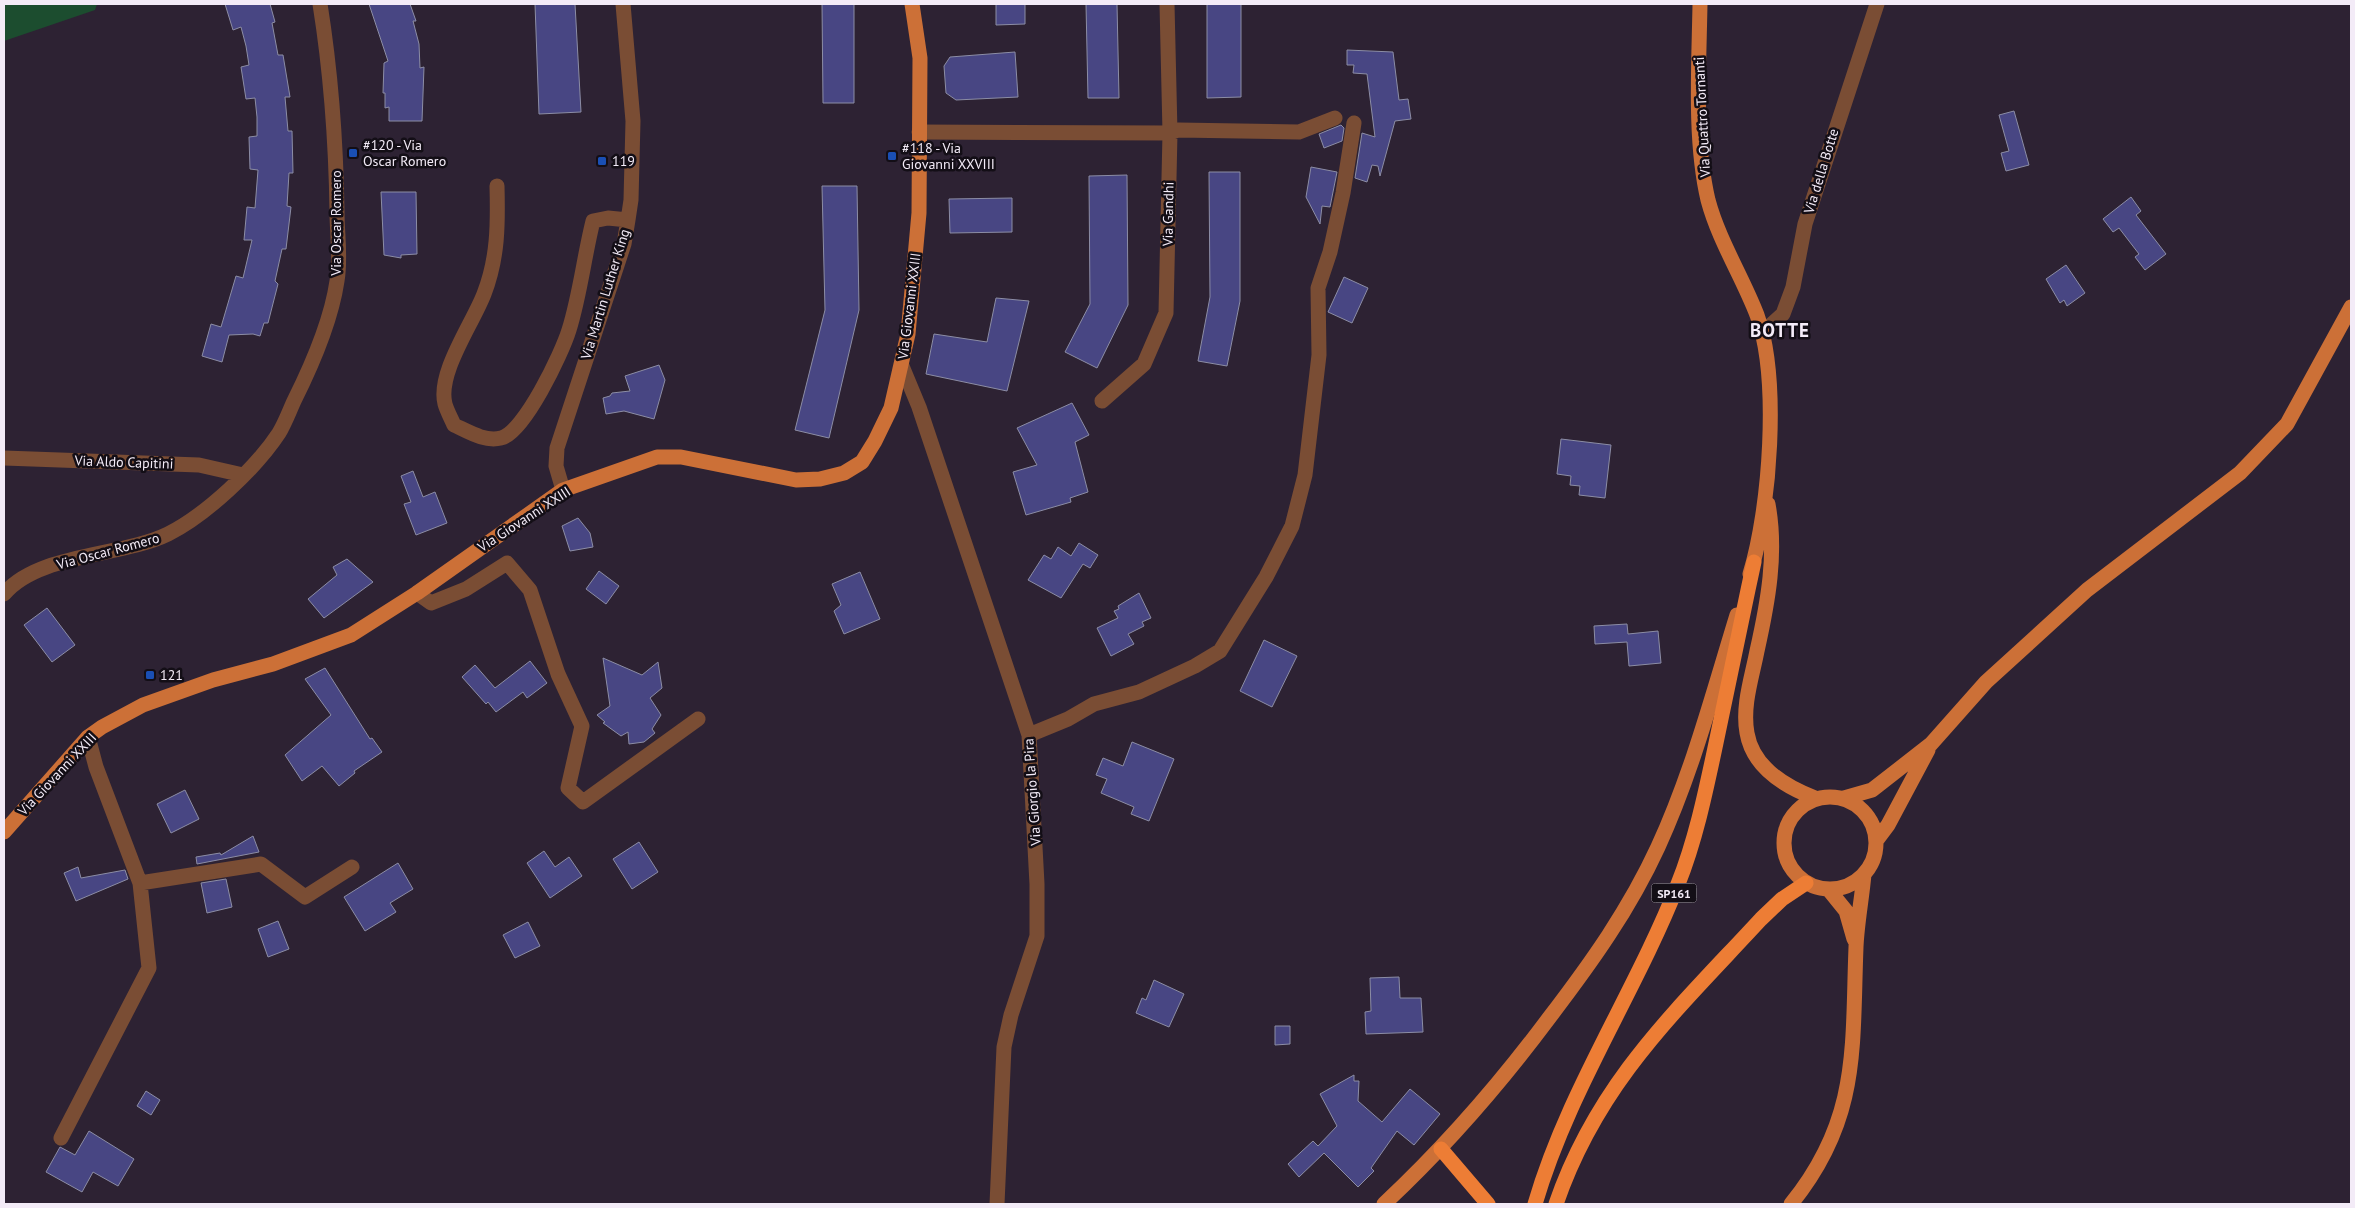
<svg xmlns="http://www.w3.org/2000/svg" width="2355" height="1208" viewBox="0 0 2355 1208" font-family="'PT Sans',sans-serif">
  <rect width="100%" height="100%" fill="#2d2233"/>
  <path fill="#1c4d2f" d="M4,4H97L95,10L4,41Z"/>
  <path fill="#484683" stroke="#8c8da5" d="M225,4H270L275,22L272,23L278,55H283L290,97H285L288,131H292L293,173H289L287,206L291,207L286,249H282L275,281L278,284L268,323H264L260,336L253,334L229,335L222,362L202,356L211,324L221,327L236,276L243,278L252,240H244L247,207L255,208L258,170L250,169L249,137L257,136V117L255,98L246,99L241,67L249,65L246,46L241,27L233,30Z
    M369,4H410L416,21H413L419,44L420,68L424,67L422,121H389V107L385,108V93H383L384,63L388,61Z
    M535,4H575L581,112L539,114Z
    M822,4H854V103H823Z
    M996,4H1025V24L996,25Z
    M1086,4H1117L1119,98H1088Z
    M1207,4H1241V97L1207,98Z
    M1347,50L1393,52L1399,100L1408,99L1411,119L1395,121L1380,176L1378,166L1372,165L1367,182L1355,178L1362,133L1375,137L1367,74L1353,73L1354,65H1347Z
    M1015,52L1018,97L956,100L946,93L944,66L950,57Z
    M2014,111L2029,165L2006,171L2001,153L2009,151L1999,115Z
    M1341,125L1344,128L1342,141L1324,148L1319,134Z
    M1311,167L1337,172L1330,207L1322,206L1320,224L1306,197Z
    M1209,172H1240V301L1227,366L1198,361L1210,297Z
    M1127,175L1128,305L1097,368L1065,352L1090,304L1089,176Z
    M822,186H857L859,310L829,438L795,430L825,310Z
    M381,192H416L417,254L401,255V258L384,255Z
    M2131,197L2141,211L2136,215L2166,254L2145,270L2135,257L2139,254L2119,228L2113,232L2103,219Z
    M1012,198V232L950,233L949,199Z
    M2066,265L2085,293L2067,306L2064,300L2060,303L2046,279Z
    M1344,277L1368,288L1352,323L1328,312Z
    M996,298L1029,301L1007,391L926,374L934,334L987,342Z
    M659,365L665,380L654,419L624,411L606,414L603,398L610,396L612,393L630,391L625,376Z
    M1072,403L1089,435L1075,442L1088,492L1070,498L1071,502L1026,515L1013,472L1037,465L1017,428Z
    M1561,439L1611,445L1605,498L1579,495L1580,486L1570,485L1571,476L1557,474Z
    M413,471L423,497L435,492L447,523L416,535L404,504L411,502L401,476Z
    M578,518L590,533L593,547L570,551L562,526Z
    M1079,543L1098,555L1090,568L1083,564L1061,598L1028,580L1044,555L1051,559L1058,547L1071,556Z
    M347,559L373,582L324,618L308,599L337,575L333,567Z
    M599,571L619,586L606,604L586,589Z
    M860,572L880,619L844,634L834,611L841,605L832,584Z
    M1139,593L1151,618L1142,622L1144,626L1128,634L1134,644L1111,656L1097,628L1118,618L1114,611L1119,609L1118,606Z
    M47,608L75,645L52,662L24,625Z
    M1627,624L1628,634L1658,631L1661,663L1629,666L1627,642L1595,644L1594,626Z
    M1264,640L1297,656L1272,707L1240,691Z
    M603,658L642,675L658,662L662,688L650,698L661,715L652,729L655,733L644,742L629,744L628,732L621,736L603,723L605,722L597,715L610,706Z
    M530,661L547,683L527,698L523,692L496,712L488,702L486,704L462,677L475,665L495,688Z
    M325,668L370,739L372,738L382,752L354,771L355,773L339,786L322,766L302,781L285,755L331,715L305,679Z
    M1132,742L1174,759L1149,821L1131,814L1134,807L1101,793L1107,779L1096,775L1103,758L1123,766Z
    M185,790L199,819L171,833L157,804Z
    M253,836L259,852L197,864L196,857L220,853L221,855Z
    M639,842L658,872L632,889L613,859Z
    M544,851L555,867L569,857L582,876L550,898L527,863Z
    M398,863L413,889L390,903L396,912L365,931L344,897Z
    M78,867L81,878L125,870L128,879L76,901L64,873Z
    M226,879L232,907L207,913L201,883Z
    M278,921L289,949L268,957L258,929Z
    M528,922L540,946L515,958L503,935Z
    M1399,977L1400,998H1421L1423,1032L1366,1034L1365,1012L1371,1011L1370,978Z
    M1154,980L1184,994L1169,1027L1136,1013L1142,998L1146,1000Z
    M1275,1026H1290V1044L1275,1045Z
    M1354,1075V1081H1359L1358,1101L1382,1122L1410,1089L1440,1114L1414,1145L1397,1131L1371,1168L1374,1171L1358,1187L1324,1153L1299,1177L1288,1164L1313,1141L1318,1146L1337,1126L1320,1094Z
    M146,1091L160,1100L151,1115L137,1106Z
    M89,1131L134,1159L118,1186L93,1172L82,1192L46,1172L60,1147L75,1155Z"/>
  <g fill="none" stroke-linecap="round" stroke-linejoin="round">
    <path stroke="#7a4d34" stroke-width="15" d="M919,132L1170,133L1178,130L1299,132L1335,118
      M497,186C498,224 498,258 484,294C473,323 437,373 445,404C447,411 451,418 454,425C469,432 485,442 501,438C524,433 562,353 569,330C580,295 584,257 593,221L608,218L628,220
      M1762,333L1783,314L1793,287L1805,224L1877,4
      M902,366L919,407L1029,735L1037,884V936L1011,1015L1004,1047L997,1204
      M1102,401L1144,364L1166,313L1170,133L1167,4
      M4,458L199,465L243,475
      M563,490L556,466L557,448L624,244L628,220L631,200L633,121L623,4
      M417,593L431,603L466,589L507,563L530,590L558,674L582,726L568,788L583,802L698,719
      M4,594C38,553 121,557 168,534C206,515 256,468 279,433C285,423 289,412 294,401C312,365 331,322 337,281C341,259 337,234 337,212C336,142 331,73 320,4
      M1029,735L1068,719L1094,704L1139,692L1195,666L1220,651L1266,577L1292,526L1305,475L1319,355L1318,288L1330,252L1343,193L1354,123
      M140,883L261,864L305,897L352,867
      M61,1138L149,968L140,883L96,767L88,737"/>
    <path stroke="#cc7037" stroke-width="15" d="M1700,4C1699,65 1694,141 1708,200C1719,241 1742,276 1757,315C1780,379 1770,509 1750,574
      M1768,504C1777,553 1768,602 1757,651C1752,677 1742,706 1747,733C1753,768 1786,787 1815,798
      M1784 843a46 46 0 1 1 92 0a46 46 0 1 1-92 0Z
      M1844,798L1872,790L1931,744L1986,682L2087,590L2240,473L2287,424L2351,307
      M4,832L88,737L102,727L143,705L213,680L273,664L351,635L417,593L563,490L657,457H681L796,480L820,479L844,473L862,462L875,441L891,408L908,334L919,213L920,58L912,4
      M1876,841L1888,825L1928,750
      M1829,890L1846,911L1854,939
      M1384,1204C1445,1147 1499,1085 1549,1018C1591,963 1629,910 1658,847C1692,773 1713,693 1737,615
      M1791,1204C1860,1119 1852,1048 1856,947C1857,923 1862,898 1864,874"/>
    <path stroke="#ed7d35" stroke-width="15" d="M1441,1149L1488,1204
      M1535,1204C1568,1091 1635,993 1678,884C1696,839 1706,790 1716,743C1729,682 1741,622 1754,562
      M1556,1204C1598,1082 1676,1011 1761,919L1782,899L1806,883"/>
  </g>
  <g fill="#1a4fb4" stroke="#130e16" stroke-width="2">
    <rect x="348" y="148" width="10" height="10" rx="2.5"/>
    <rect x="887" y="151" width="10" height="10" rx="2.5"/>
    <rect x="597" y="156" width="10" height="10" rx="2.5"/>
    <rect x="145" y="670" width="10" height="10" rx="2.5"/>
  </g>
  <g text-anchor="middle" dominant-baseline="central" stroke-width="5" stroke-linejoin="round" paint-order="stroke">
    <rect fill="#130e16" stroke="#b0a9b4" stroke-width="1" x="1651.5" y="883.5" width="45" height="19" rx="4"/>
    <g font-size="12" font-weight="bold" fill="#f3ebf7">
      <text x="1674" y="893">SP161</text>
    </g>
    <g font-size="14" fill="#f3ebf7" stroke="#130e16">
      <text transform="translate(1702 117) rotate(-93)">Via Quattro Tornanti</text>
      <text transform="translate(1821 171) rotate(-73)">Via della Botte</text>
      <text transform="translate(1168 214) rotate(-89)">Via Gandhi</text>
      <text transform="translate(336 223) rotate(-90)">Via Oscar Romero</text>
      <text transform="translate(605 294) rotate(-73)">Via Martin Luther King</text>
      <text transform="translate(909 306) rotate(-83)">Via Giovanni XXIII</text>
      <text transform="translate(124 462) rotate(2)">Via Aldo Capitini</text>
      <text transform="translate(524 519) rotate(-33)">Via Giovanni XXIII</text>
      <text transform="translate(108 551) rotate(-15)">Via Oscar Romero</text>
      <text transform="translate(57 774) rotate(-47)">Via Giovanni XXIII</text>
      <text transform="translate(1032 792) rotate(-94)">Via Giorgio la Pira</text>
    </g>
    <g font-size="14" fill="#f3ebf7" stroke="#130e16" text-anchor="start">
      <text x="363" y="145">#120 - Via<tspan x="363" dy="16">Oscar Romero</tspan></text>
      <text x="902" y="148">#118 - Via<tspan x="902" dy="16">Giovanni XXVIII</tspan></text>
      <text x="612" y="161">119</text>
      <text x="160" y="675">121</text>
    </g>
    <g font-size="19" font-weight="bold" letter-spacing="1" fill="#f3ebf7" stroke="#130e16">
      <text x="1780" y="330">BOTTE</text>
    </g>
  </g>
  <rect width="2355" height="1208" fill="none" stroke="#f3ebf7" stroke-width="10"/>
</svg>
